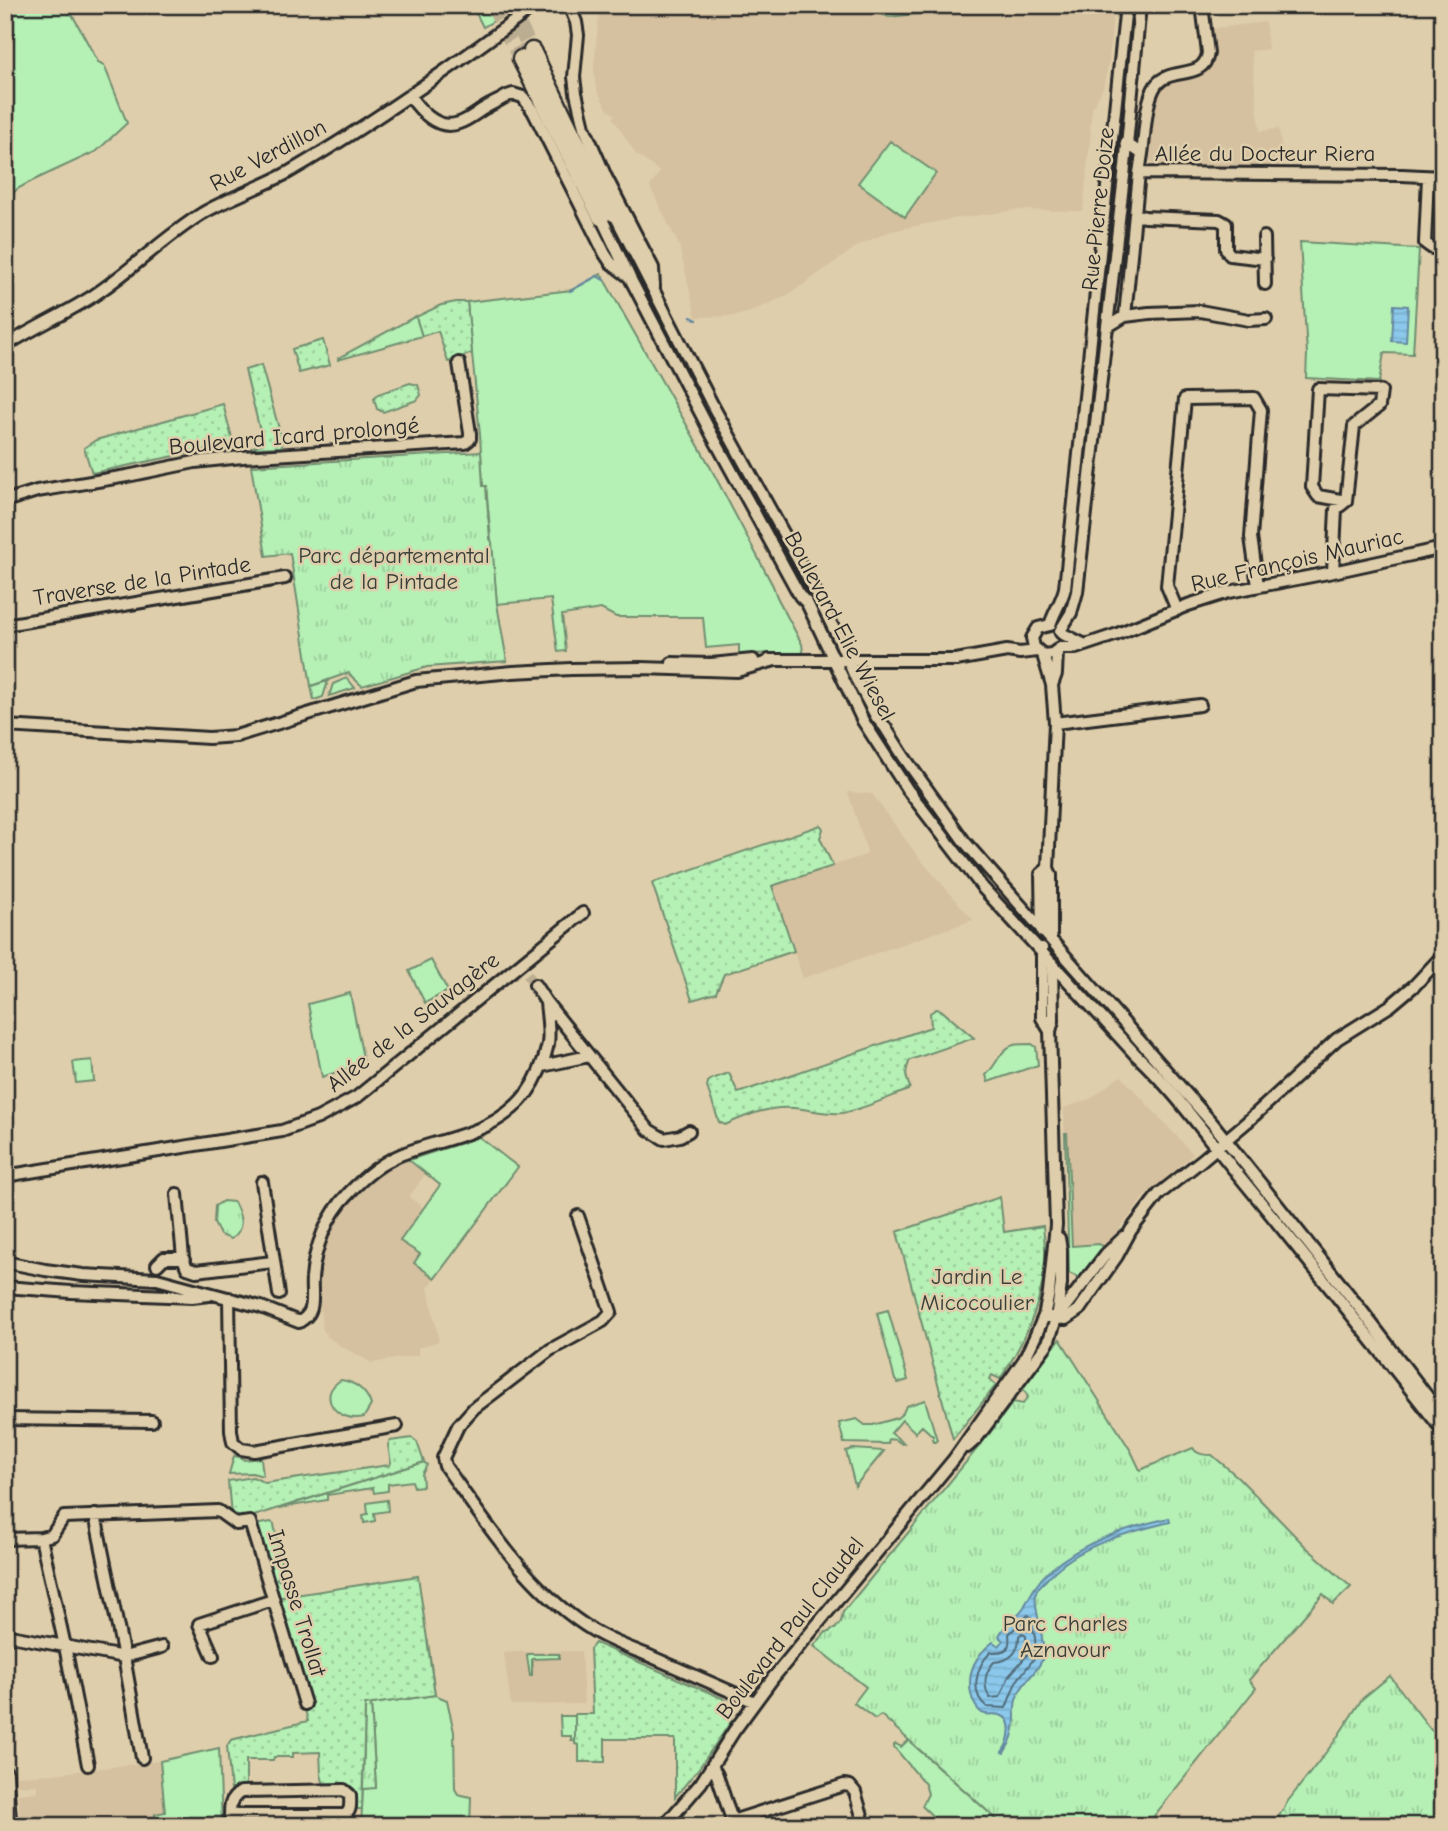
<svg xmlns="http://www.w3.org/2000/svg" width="1448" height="1831" viewBox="0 0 1448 1831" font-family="'Comic Neue',sans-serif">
  <defs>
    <pattern id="park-tufts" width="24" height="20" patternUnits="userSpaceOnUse" patternTransform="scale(1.75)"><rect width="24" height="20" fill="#b5f0b5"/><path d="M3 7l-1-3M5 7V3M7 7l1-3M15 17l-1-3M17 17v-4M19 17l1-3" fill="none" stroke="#9cce9c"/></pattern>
    <pattern id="garden-dots" width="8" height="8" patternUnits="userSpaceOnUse" patternTransform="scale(1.75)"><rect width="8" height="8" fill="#b5f0b5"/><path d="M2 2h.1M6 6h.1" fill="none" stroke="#9cce9c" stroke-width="1.8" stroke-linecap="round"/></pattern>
    <pattern id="water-rules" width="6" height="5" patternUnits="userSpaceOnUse" patternTransform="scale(1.75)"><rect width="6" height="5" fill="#8bc8eb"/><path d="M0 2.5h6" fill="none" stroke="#78acca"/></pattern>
  </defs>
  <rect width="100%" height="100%" fill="#dfceab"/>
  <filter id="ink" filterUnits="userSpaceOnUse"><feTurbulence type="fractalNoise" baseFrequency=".0143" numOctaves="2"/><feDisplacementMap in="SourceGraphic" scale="14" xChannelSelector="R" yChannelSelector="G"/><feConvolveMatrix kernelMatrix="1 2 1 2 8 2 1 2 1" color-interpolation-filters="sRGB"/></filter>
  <g filter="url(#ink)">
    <path fill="#d5c09f" d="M600,5H1114L1109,60L1103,88L1092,108L1090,130L1091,131L1083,211L1016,210L951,219L891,231L859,245L788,295L750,312L735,316L696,317L679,245L650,187L660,172L636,154L613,118L615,115L608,110L598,92L595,82L594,65Z
      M1265,22L1268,49L1251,51L1260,131L1279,129L1284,168H1159L1142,154L1158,82L1202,66L1209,29Z
      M848,792L872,794L919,858L973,920L803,978L772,886L868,854Z
      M1121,1076L1193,1154L1146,1195L1080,1278L1069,1273L1064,1108L1090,1099Z
      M409,1160L426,1173L409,1197L424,1208L400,1241L420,1254L414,1263L435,1278L428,1288L439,1341L418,1348V1355L372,1363L339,1345L328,1337L323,1330L319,1298L318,1275L326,1242L336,1221L352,1199L373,1180L386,1171Z
      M581,1651L584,1704L511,1705L504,1653L513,1652Z
      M160,1761L165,1813L155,1814V1826H21L18,1794L37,1792V1785H17L16,1776L54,1774Z
      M300,1818L347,1820V1826H238L239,1823L243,1820Z"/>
    <path fill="#b5f0b5" stroke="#708e70" stroke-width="2" d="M5,5H67L98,62L104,65L127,123L97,151L32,181L17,189L5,202Z
      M871,5H878L889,11L940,5H979L969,8L889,17L878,13Z
      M890,141L936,173L905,217L858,183Z
      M1300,242L1419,249L1413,354L1384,353L1379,382L1306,378L1307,354Z
      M601,274L706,459L773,586L777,597L802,644L803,653L739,654V645L706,648L703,617H616L601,609L562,615L566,651L558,652L551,599L497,604L486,486H483L480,435L467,302L572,290Z
      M347,678L355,688L329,696L333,684Z
      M328,681L323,697L314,700L311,686Z
      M431,960L448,991L425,1003L409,971Z
      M350,993L364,1063L322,1077L308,1004Z
      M1032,1044L1036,1047L1038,1065L988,1082L986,1075C996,1066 1001,1048 1014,1045C1019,1044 1026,1044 1032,1044Z
      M1065,1133H1067L1072,1246L1099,1244L1105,1247L1080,1278L1069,1273Z
      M479,1137L518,1167L435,1278L414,1263L420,1254L400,1241L440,1185L409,1160Z
      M888,1310L908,1380L898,1383L895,1380L877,1313Z
      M341,1380C355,1382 367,1391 371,1405L364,1417C337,1424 315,1395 341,1380Z
      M925,1400L937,1440L935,1442H933V1436L922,1426L915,1433L914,1431L902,1420L891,1433L904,1443L902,1444L896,1440L889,1439L888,1444L844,1443L839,1423L857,1419L865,1425H873L897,1418L903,1413L906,1406Z
      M853,1449L884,1451L855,1486L846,1451Z
      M234,1456L240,1457L244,1460L261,1458L263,1476L252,1473L229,1474Z
      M424,1462L427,1465L422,1474L423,1486L414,1487L412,1481L388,1484V1491L374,1493L373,1488L327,1495V1500L280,1508Z
      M387,1500L388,1511L374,1513L375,1521L364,1523L363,1515L368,1514L367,1503Z
      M271,1522L274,1524L282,1569L277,1579L301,1594L276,1598L254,1525Z
      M528,1654H559V1658L532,1659V1676H530L527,1656Z
      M435,1695L447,1700L454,1732L455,1789L458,1794L471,1797L470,1826H361L363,1789L376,1787L371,1704Z
      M560,1716H575V1741H571V1736H561Z
      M908,1740L1004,1826H943L922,1806L928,1794L925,1784L894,1747V1745L896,1744L901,1747Z
      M219,1748L222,1826H155V1814L165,1812L160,1761Z"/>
    <path fill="url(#park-tufts)" stroke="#708e70" stroke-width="2" d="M472,5H512L505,10L503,7L494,12L497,19L483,27Z
      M416,316L422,336L338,360V358Z
      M481,452L483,486H486L490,539L492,542L497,604L507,661L427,667L362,686L348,673L311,686L290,553L266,556L251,466Z
      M92,1060L94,1081L76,1083L73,1062Z
      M223,1201L234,1202C241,1216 246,1228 231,1239L220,1235L214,1223L215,1206Z
      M1060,1339L1131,1451L1140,1470L1193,1448C1197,1455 1206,1455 1212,1455L1239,1478L1305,1546L1351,1587L1333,1604L1323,1594L1249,1680L1256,1688L1146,1826H1004L881,1715L875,1719L854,1703L866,1687L814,1646L826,1632H829L832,1629H835L841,1622L843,1612L990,1433L1013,1402L1023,1404L1028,1397L1023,1388Z
      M428,1642L435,1695L371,1704L376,1788L363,1789L365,1705Z
      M1390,1676L1431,1730L1443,1738V1826H1273L1288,1801L1334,1742L1362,1699Z"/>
    <path fill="url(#garden-dots)" stroke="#708e70" stroke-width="2" d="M456,302H467L472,353L448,362L438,331L422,336L416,317L441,305Z
      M323,340L330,365L299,373L292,349Z
      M261,365L283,443L281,447L251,448L263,443L245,370Z
      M410,383L418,385L421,395L417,400L383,412L377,409L374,399L378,394Z
      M223,404L234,446L194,452L92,473L84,448L96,440Z
      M821,825L823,829L820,838L833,866L772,886L794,951L724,974L716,993L692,1000L652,883Z
      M936,1009L941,1010L974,1038L910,1060C905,1071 905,1076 910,1087L908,1090C890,1097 861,1110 842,1113C826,1115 809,1109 793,1108C769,1106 747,1115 725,1125L719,1122L707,1087L708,1082L712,1079L729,1073L738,1093L931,1027L930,1013Z
      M1000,1197L1004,1232L1043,1226C1044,1237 1046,1249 1045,1260C1043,1303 1024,1343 1000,1379L992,1375L990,1379L996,1385L953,1439L897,1232Z
      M412,1438L417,1442L424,1462L251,1517L235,1520L231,1516L228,1481L253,1477L265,1483L389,1465L391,1463L388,1445L390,1441Z
      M418,1576L435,1695L365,1705L362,1809H354L348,1789L339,1785L324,1786L321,1774L320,1752L293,1753V1757H274L273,1760H246V1784L231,1790L227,1746L231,1740L308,1721L276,1598Z
      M595,1643L722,1698C732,1703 733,1713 730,1723L699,1768L675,1797V1739H605V1762H579V1745L575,1744V1714H593L590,1649Z"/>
    <path fill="url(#water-rules)" stroke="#65899e" stroke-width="2" d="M1394,305L1408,306L1406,342L1392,341Z
      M1169,1518L1170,1522C1126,1533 1076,1545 1045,1581C1042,1584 1037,1588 1036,1593C1032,1605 1046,1639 1043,1657C1041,1669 1022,1682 1017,1697C1014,1704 1015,1710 1015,1718C1015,1730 1011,1743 1004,1753L1002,1752C1009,1743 1016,1718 999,1715C993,1713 988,1716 982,1713C976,1709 973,1702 971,1694C967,1672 975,1656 993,1642L999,1646L1003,1641L999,1636L1001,1632C1008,1623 1018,1616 1024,1607C1031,1594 1037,1582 1049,1571C1083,1541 1126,1528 1169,1518Z"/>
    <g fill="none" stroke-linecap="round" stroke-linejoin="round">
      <path stroke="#516a78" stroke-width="2" d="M1028,1615L1031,1617L1035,1638L1036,1656L1016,1682L1006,1708L987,1707C969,1693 976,1666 991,1652C1006,1652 1011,1651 1009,1634Z
        M1022,1633L1026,1636L1027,1655L1009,1676L1000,1697L990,1698C983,1686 984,1673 994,1662C1010,1661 1019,1653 1019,1636Z"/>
      <path stroke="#65899e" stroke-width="2.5" d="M570,291L597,276L604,280
        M691,317L697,320"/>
      <path stroke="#bbad91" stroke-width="10" stroke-dasharray="10 5" stroke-linecap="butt" d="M527,974L535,985"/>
      <path stroke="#bbad91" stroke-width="16" stroke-dasharray="16 8" stroke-linecap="butt" d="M493,5L521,59
        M508,5L532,51"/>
      <g stroke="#2b2b2b" stroke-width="16">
        <path id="minor" d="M569,5L576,22L578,35L574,77L576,93L584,127L606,177L653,268L654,288
          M410,96C421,112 438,131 459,123C468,120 475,114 483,109C491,104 499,101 507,96L513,94L523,97L533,111L605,254L611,263L628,276
          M1126,143L1142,154L1139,173L1402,175L1443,177
          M1142,154C1145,134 1145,101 1156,85C1170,66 1204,81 1208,53L1202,5
          M1428,177L1425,243L1432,248L1443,249
          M614,213L714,408L812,585L839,639L856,679L877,718L885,727L904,757L964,841L1213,1124L1362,1311L1443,1417
          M1135,215L1145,217L1219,220L1226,224V249L1230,255L1265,259
          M601,217L630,278L712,435L800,596L807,603L863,721L907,789L983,888L1135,1054C1173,1089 1203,1132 1236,1172C1306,1257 1375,1344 1443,1431
          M1264,237L1265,284
          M1125,316L1149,313L1200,311L1249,320L1266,319
          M1107,327L1125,316L1139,173
          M5,346C33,328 65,314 93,296C131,271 164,237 203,213C231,197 262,187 289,172C375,122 456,64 536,5
          M5,501L37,491L127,476L195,462L242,457L465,443L470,439V433L459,363
          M1333,572L1336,509L1346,501L1354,426L1379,406L1381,391L1318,389L1312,487L1318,496L1346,501
          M1177,610L1167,586L1185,399L1254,398L1261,410L1251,537L1258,586
          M5,625L285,578
          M1050,625C1054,612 1062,601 1065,588L1126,5
          M1050,625L1038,628L1032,638L1034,647L1043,655L1052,654L1060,648H1076L1115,635L1188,605L1229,592L1333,572L1443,548
          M1060,631L1071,613L1077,592L1125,167L1140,5
          M1061,633L1083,644
          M1043,655L1052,685L1055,723L1048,868L1051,875V940
          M769,660H956L1007,651L1020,653L1037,651
          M672,663L711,664L753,660
          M1052,685L1056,674L1057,652
          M1055,723L1200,705
          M5,726L209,738L236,736L416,681L513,672L571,669L641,668L737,671L775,660
          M1042,932L1041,874L1048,868
          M1042,948V1018L1050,1031
          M535,985L546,1002L649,1130L664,1139L680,1136L689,1131
          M542,1066L589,1056
          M5,1176L282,1131L318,1118L357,1097L583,913
          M262,1182L279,1294
          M578,1216L611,1312L603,1321L550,1350L474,1408L458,1426L443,1458L445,1466C488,1525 529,1592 594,1631C612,1642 633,1649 652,1657C687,1672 721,1687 755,1702
          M183,1258L187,1268L196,1271L273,1262
          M5,1262L45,1270L83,1275L157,1279L261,1307L299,1322C304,1319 308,1316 310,1311C314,1303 311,1289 312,1279C314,1248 327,1215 349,1193C363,1178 381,1163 400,1155C446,1136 494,1136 527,1093C537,1079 544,1062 548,1044C550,1031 547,1015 546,1002
          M157,1265L164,1258H183L177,1194
          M5,1287L71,1292L192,1297L209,1295
          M229,1298L231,1431L233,1442L241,1449L254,1451L397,1426
          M1044,1316L1066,1319L1079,1310L1117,1256L1131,1230L1159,1194L1202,1160L1247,1122L1337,1039L1390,1006L1415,985L1443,955
          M1058,1316L1106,1254L1124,1237
          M5,1419L152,1421
          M967,1447L976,1439L1048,1343L1056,1319L1061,1284V1250L1059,1238
          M95,1515L124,1657L142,1758
          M41,1538L65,1646L88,1765
          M5,1539L41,1538L52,1535L64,1517L218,1511L236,1524L250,1522L305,1704
          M5,1635L124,1657L162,1647
          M213,1656L199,1624L273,1600
          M712,1766L717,1775L734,1826
          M230,1815H344C352,1812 350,1802 350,1795L344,1790L241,1792C227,1800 230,1811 231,1826
          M732,1821L844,1785L850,1786L855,1792L865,1826
          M664,1826L701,1783L734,1731L773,1678L954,1459L1024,1360L1035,1337L1044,1316L1049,1293L1056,1225L1050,1031L1053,1021L1052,963"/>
      </g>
      <g stroke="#2b2b2b" stroke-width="19">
        <path id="major" d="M5,1773L9,1826"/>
      </g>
      <g stroke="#2b2b2b" stroke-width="21">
        <path id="highway" d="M532,51L573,136L614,213
          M521,59L601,217"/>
      </g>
      <use href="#minor" stroke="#dfceab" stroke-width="10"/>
      <use href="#major" stroke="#dfceab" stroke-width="14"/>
      <use href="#highway" stroke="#dfceab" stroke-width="16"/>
    </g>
  </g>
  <g text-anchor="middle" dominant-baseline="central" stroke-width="5" stroke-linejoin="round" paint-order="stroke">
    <g font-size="23" fill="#2b2b2b" stroke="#dfceab">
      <text x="1265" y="153">Allée du Docteur Riera</text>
      <text transform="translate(268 155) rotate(-28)">Rue Verdillon</text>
      <text transform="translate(1098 209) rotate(-84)">Rue Pierre Doize</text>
      <text transform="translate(294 436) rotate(-5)">Boulevard Icard prolongé</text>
      <text transform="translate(1297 560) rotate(-13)">Rue François Mauriac</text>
      <text transform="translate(142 581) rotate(-9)">Traverse de la Pintade</text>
      <text transform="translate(840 626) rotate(62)">Boulevard Elie Wiesel</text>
      <text transform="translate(413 1022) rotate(-38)">Allée de la Sauvagère</text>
      <text transform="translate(297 1603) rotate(73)">Impasse Trollat</text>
      <text transform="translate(790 1628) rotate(-52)">Boulevard Paul Claudel</text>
    </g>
    <g font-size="23" fill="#393f39" stroke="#dfceab">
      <text x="394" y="555">Parc départemental<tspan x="394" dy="26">de la Pintade</tspan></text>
      <text x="977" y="1276">Jardin Le<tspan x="977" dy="26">Micocoulier</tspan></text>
      <text x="1065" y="1623">Parc Charles<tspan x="1065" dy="26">Aznavour</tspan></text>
    </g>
  </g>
  <rect width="1448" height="1831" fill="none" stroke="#dfceab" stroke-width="28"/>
  <rect x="14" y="14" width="1420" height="1803" fill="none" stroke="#2b2b2b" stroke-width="2.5" filter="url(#ink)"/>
</svg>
